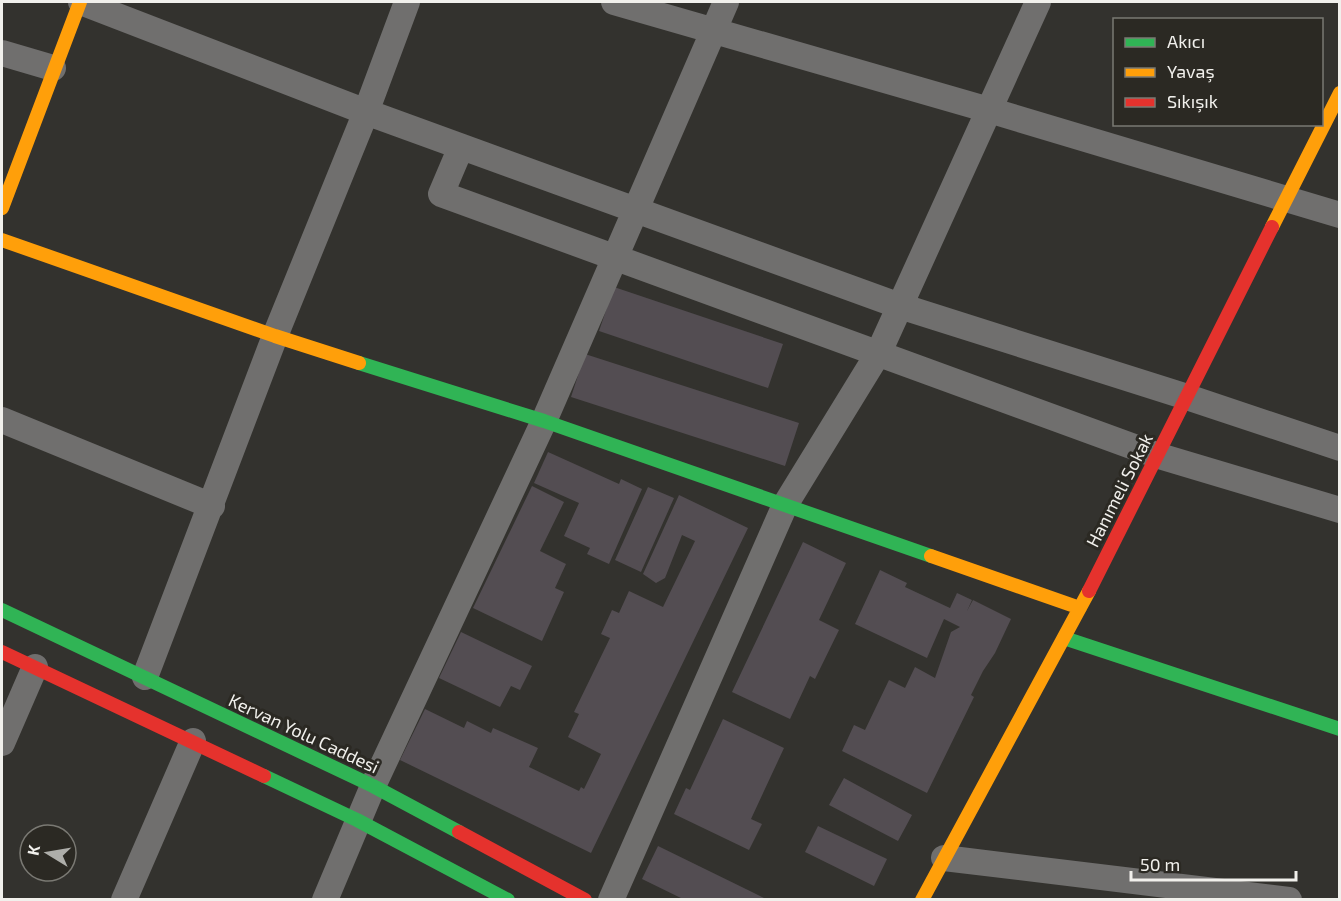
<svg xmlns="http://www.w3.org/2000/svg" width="1341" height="901" viewBox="0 0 1341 901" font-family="'Exo 2',sans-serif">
  <rect width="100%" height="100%" fill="#33322e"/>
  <path fill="#534d52" d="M614,287L783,344L768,388L599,331Z
    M585,354L799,423L785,466L571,397Z
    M548,452L619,484L621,479L642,489L609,564L587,554L590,548L564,536L579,503L534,483Z
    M532,486L564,502L540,551L566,564L555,588L564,592L542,641L473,608Z
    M648,487L674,498L641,572L615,560Z
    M679,495L748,528L591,853L400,760L425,709L464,728L467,721L491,733L493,728L538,748L529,767L579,791L581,787L584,789L601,754L568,737L579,714L574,712L610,638L601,634L612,610L619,613L629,591L663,607L695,541L682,535L665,578L656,583L643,574Z
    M803,542L846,563L819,620L839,630L815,679L810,676L790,719L732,692Z
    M880,570L907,583L905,587L950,608L957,593L972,600L967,611L973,600L1011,619L995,653L983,671L971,695L974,697L927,793L842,751L854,725L865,730L889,680L905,688L915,667L935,678L951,632L960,627L944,619L927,658L855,624Z
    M461,632L532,666L520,690L511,686L500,707L439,678Z
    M723,719L784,748L751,819L762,824L749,850L674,814L686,788L690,790Z
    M844,778L912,815L898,841L829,805Z
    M818,826L887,859L874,886L805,852Z
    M658,846L752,892L768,900H685L642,879Z"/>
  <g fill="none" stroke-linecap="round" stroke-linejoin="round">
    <path stroke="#706f6e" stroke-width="26" d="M81,2L366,112L900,306L1187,397L1340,448
      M614,2L989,110L1340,215
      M2,53L53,68
      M461,147L441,194L1156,455L1340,510
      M2,420L212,506
      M145,677L275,336L366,112L407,2
      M2,743L35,667
      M944,858L1289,900
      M124,900L193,741
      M325,900L373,786L544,421L726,2
      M611,900L785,505L879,352L1038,2"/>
    <path stroke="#30b455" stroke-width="14" d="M359,363L544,421L931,556
      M2,610L373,786L459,832
      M1064,638L1340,729
      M264,776L357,820L508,900"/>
    <path stroke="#ff9f0a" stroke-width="14" d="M2,208L80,2
      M1272,227L1340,93
      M2,240L275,336L359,363
      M931,556L1080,608
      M922,900L1089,591"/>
    <path stroke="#e5322d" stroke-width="14" d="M1089,591L1272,227
      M2,652L264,776
      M459,832L585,900"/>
  </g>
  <g text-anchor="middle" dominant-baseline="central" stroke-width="6" stroke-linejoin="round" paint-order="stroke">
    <g font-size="18" fill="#f1f0ec" stroke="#2b2923">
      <text transform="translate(1119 490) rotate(-63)">Hanımeli Sokak</text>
      <text transform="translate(304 733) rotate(25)">Kervan Yolu Caddesi</text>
    </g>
  </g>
  <rect width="1341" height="901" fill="none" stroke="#f1f0ec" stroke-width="6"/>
  <rect x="1113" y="18" width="210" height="108" fill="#2b2923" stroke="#7a7973" stroke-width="1.5"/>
  <rect x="1125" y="38" width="30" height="9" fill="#30b455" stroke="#7a7973" stroke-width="1.5"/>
  <text x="1167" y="48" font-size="18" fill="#f1f0ec">Akıcı</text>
  <rect x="1125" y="68" width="30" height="9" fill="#ff9f0a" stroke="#7a7973" stroke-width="1.5"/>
  <text x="1167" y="78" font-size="18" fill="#f1f0ec">Yavaş</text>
  <rect x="1125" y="98" width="30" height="9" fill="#e5322d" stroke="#7a7973" stroke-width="1.5"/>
  <text x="1167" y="108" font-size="18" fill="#f1f0ec">Sıkışık</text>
  <g transform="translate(48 853) rotate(281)"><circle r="28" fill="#2b2923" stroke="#7a7973" stroke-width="1.5"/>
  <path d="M0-4.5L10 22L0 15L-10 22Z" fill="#aeaeaa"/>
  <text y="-9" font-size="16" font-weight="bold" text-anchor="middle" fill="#f1f0ec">K</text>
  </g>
  <path d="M1131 871v9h165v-9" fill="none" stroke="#f1f0ec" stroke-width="3"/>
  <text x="1140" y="871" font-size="18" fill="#f1f0ec" stroke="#2b2923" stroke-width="4.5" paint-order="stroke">50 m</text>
</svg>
